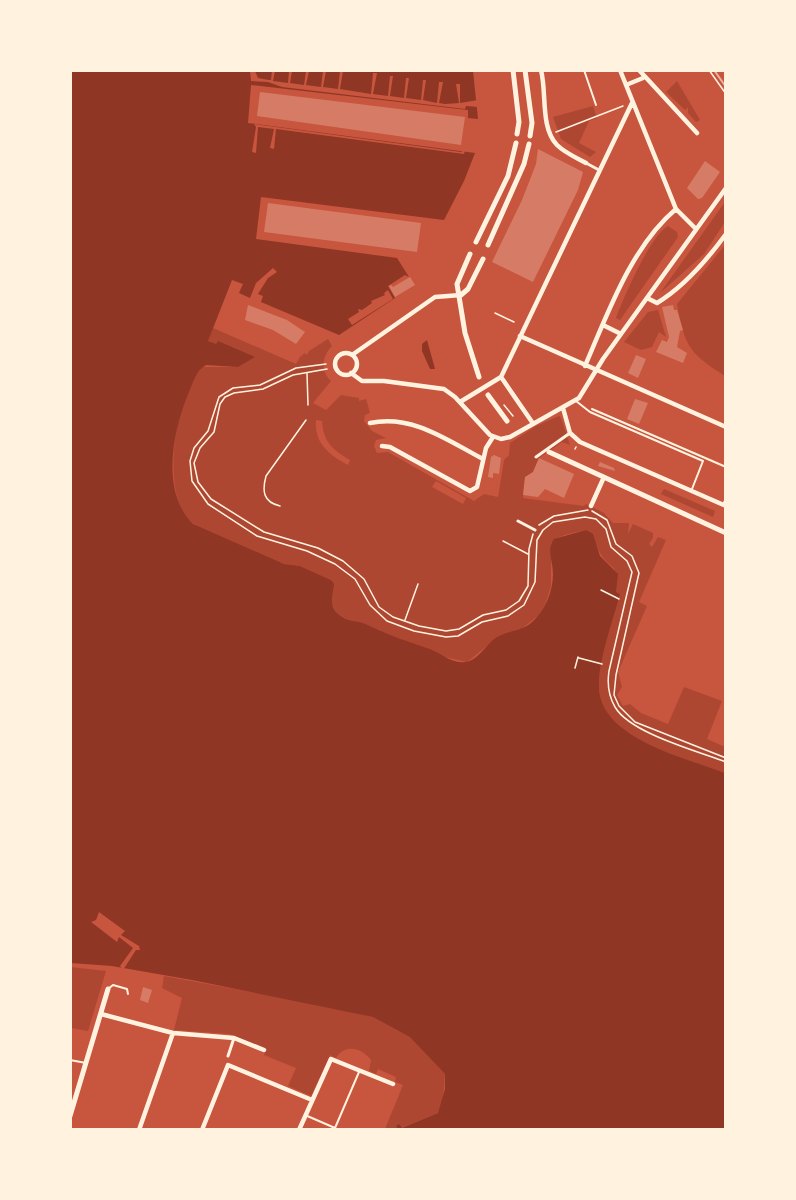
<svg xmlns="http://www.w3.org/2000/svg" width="796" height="1200" viewBox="0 0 796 1200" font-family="'PT Sans',sans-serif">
  <rect width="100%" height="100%" fill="#c8553d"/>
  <path fill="#ae4732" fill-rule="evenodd" d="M677,81L700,120L696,122L688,113V107L685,110L666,92Z
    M593,106L597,118L589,121L579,143L596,152L590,157L561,139L553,117Z
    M725,202V222L704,254L660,293Z
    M668,226L677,232L678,237L620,320L616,318C624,297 650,236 668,226Z
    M725,245L726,376H725C689,353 685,347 677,304Z
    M658,310L666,337L659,332L652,347L641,350L624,342L648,312Z
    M213,328L296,364L300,357L305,353L307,355L309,351L328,339L332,346C322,356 320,371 331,381L313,403L326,410L341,395L359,398V401L366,399L370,413L365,415L364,421L372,431L386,438L376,440L374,446L377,453L388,452L474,501L484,494L498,497L504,460L509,455L510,443L536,426L559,416L561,418L570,445L562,442L539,458L533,472L525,477L523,498L584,506L586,504L604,513L613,523H629L628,534L633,524L653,533V538L649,544L652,547L658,537L666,540L639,602L647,606L618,672L622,687L617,695L623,706L630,704L641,713L668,724L684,687L722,701L707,739L725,747V773C687,758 601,739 599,688C598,660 613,622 620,594L616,592L614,568C594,553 599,541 586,530C575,533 558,534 551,544V586L545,605L539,615L521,629L498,637L467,662L440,656L427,648L410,644L368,625L343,618L337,614L331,603V580L300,566L284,564C260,554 204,536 188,519C161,491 175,391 203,367H238L218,342L217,345L208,341ZM316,420L322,421C323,442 333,450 350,460L348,465C329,455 314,443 316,420ZM436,481L466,498L463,504L432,487Z
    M664,489L715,511L713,517L661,494Z
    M70,967L106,971L88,1031L71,1028Z
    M164,976L307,1002L373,1017L410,1036L445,1074L443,1100L438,1113L401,1128L396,1126L398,1129H385L403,1085L395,1082L396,1077L378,1069L376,1074L369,1071L371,1060C362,1048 345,1043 336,1058L330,1055L311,1096L288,1086L296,1068L264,1055L266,1049L229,1034L174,1030L182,998L162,988Z"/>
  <path fill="#8f3625" d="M70,71H473L478,119L468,118V110L251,85L248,123L475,153L464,181L444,220L261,197L256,239L397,258L409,277L405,275L388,286L395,298L339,335L261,302L263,296L258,294L268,278L277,272L273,268L256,283L250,298L239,293L243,284L232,280L208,341L216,344L218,341L255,357L238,367L206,365C196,371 193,382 189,392C173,429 160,492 193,524L284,564L300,566L331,580L334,584C333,595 328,605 338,614C346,622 358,620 368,625C391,636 403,640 427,648C440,652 451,664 465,662C478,661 486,644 497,637C508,631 521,631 531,623C545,611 553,592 553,574C553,561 546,550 554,539L586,530L593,534L600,556L618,574L616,592L620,594C613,622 598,660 599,688C601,739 687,758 725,773V1129H398L396,1126L399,1124L402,1128L438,1113L445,1089V1074L410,1037L373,1017L192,980L112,966L71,963Z
    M427,340L435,369H430L422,351V344Z"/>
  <path fill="#c8553d" d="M250,71H255L258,78L269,80H271L272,71H275L273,81L288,83L289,71H292L290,83L304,85L306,71H309L306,85L321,87L323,71H326L323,87L338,89L340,71H343L340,89L371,94L373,73H377L373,94L388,96L390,76H393L390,96L404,98L406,78H409L406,98L421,100L423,80H426L423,100L437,103L439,82H443L439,103L445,104L459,103L456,84H460V103L478,100L479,107L466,106L465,109L282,87L268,82L251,81Z
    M254,124L461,152L465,150L464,154L276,129L274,149L270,148L274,129L258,127L256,153L252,152L256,127Z
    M388,290L393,299L352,325L348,319L359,312L358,309L362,310L372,303L371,301L385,295L384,293Z
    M99,912L125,931L121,935L139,946L140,950H136L123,970L120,966L133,948L119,937L117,942L91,922L96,920Z"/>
  <path fill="#d67c66" d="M260,92L465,117L461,145L257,116Z
    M538,149L583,172L578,190L533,282L492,262L522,200L536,164Z
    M705,161L720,172L702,198L698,199L687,188Z
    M268,203L421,223L417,252L264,232Z
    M410,277L415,285L395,297L389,286L391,285L393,287Z
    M248,305L287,320L305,332L296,344L273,330L245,320Z
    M673,305L674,310H677L683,330L680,331L677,347L687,353L683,363L656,352L662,340L667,342L669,337L662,307Z
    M636,355L646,359L638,378L628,373Z
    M635,399L648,403L639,424L627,419Z
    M494,455L501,458L499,474L493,473V478L488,477L491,457Z
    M539,458L574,474L564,498L545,489L538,497L523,495L525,477L533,472Z
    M600,462L614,468L615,471L598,466Z
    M143,987L152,990L148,1003L140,1000Z"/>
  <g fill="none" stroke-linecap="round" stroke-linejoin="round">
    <path stroke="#fff3e0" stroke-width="1.5" d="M709,70L726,94
      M556,132L623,106
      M495,313L514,322
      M326,364L296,368L260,385L233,388L219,397L208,431L194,448L190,461L192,481L208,504L257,536L307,551L335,564L355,579L370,605L387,621L414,631L446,637L458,636L482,622L508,616L524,605L535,582L537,540L543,530L553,522L585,517L596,519L606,529L611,547L627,561L632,572L609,671C607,684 608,695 615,707C630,733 697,751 726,762
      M327,369L293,375L263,389L234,393L225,397L220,404L214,432L200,448L194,463L198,482L211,499L264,532L318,548L343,561L364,579L379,607L393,617L419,626L446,631L459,629L483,615L506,610L519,601L528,586L529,549L533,534
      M307,373L308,405
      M504,405L513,416
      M575,449L576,447
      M280,506C263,502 262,491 266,476L306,420
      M592,511L607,520L616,544L632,556L639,573L616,675L614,695L619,706L635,722L726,758
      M539,525L554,516L588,510
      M503,541L528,554
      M601,590L619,599
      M405,620L418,584
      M579,658L602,664
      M575,668L578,657"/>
    <path stroke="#fff3e0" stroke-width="2" d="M584,70L596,105
      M576,401L590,412L703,461L692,489
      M592,409L726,467
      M723,505L726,498
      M108,989L113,985L127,989L128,994
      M70,1060L86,1063
      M305,1115L335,1128L359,1072"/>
    <path stroke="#fff3e0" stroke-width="3" d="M586,163L599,170
      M536,457L570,433
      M518,521L535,530
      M228,1056L234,1038"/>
    <path stroke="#fff3e0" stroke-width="4.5" d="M541,70C547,93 540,127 557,145C565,153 577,158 586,163
      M620,70L676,209L696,229
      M639,70L697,133
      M626,85L643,78
      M647,298L657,303C685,286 707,260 726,234
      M603,325L621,334
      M520,336L726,427
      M335 364a11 11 0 1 1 22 0a11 11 0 1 1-22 0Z
      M352,355L435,297L461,295
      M585,366C608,313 631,247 676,209
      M351,373L362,381H384L444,389L455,397L490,435L501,439L510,437L579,398L603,359L726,188
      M501,377L632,103
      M501,377L532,422
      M460,402L501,377
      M563,408L570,433L580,442L726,506
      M370,423C412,414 447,440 483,459
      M382,446L390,447L470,491L477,487L486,448L493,437
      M591,506L604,477
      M101,1014L173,1033L234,1038L264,1050
      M139,1130L173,1033
      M202,1130L228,1065L312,1100
      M299,1130L331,1059L393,1084"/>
    <path stroke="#fff3e0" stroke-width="5" d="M513,70L519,122L517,134
      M525,70L532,123L530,136
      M476,242L508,176L516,143
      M488,245L524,164L529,144
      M470,254L457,284L465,333L479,377
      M461,295L468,289L483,259
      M488,395L507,421
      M549,452L726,533
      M70,1116L108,989"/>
    <path stroke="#e9b49f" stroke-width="2" d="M714,70L726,87"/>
  </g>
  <rect width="796" height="1200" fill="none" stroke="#fff3e0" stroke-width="144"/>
</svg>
